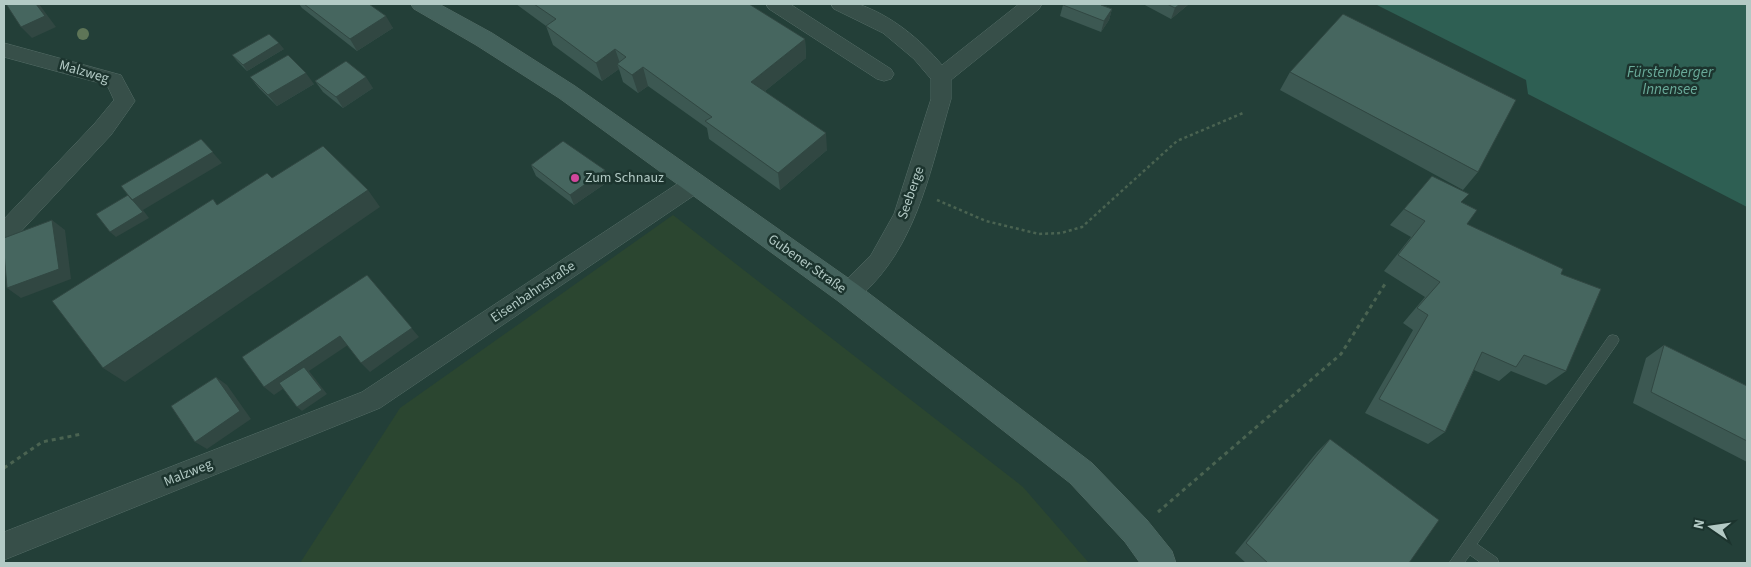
<svg xmlns="http://www.w3.org/2000/svg" width="1751" height="567" viewBox="0 0 1751 567" font-family="'Source Sans 3',sans-serif">
  <rect width="100%" height="100%" fill="#233f38"/>
  <path fill="#2b4630" d="M673,215L1023,487L1089,563H300L400,408Z"/>
  <path fill="#2e5f53" d="M1375,4H1747V207L1528,94L1526,80Z"/>
  <g fill="none" stroke-linecap="round" stroke-linejoin="round">
    <g stroke="#556d67" stroke-width="1">
      <path id="service" d="M1613,335L1617,336L1619,340L1617,344L1477,544L1497,558L1499,563H1481L1470,555L1464,563H1449L1609,336Z"/>
    </g>
    <g stroke="#556d67" stroke-width="1">
      <path id="minor" d="M766,4H790L891,69L894,74L891,79L884,81L877,79L769,9Z
        M831,4C839,3 851,2 858,4C891,15 920,39 942,65L1019,4H1042L1039,9L951,80V99C932,164 919,236 871,286C861,296 854,305 840,300L836,293L840,286L871,255L894,214L931,99V79L914,59L883,33L834,9Z
        M4,43L121,75L135,101L111,135L12,241L4,243V219L95,123L114,100L107,85L4,57Z
        M694,175L702,178L705,184L702,190L380,408L4,560V532L362,392L686,178Z"/>
    </g>
    <g stroke="#556d67" stroke-width="1">
      <path id="secondary" d="M411,4H439L492,33L575,86L858,285L1092,463L1147,520L1172,551L1176,563H1140L1125,542L1070,483L838,301L559,98L476,45L414,9Z"/>
    </g>
    <path stroke="#4a6351" stroke-width="2.5" stroke-dasharray="3 3" stroke-linecap="butt" d="M937,200L986,221L1039,234L1061,233L1082,227L1177,141L1243,113"/>
    <path stroke="#4a6351" stroke-width="3" stroke-dasharray="4 4" stroke-linecap="butt" d="M4,468L42,442L82,434
      M1158,512L1341,354L1385,284"/>
    <use href="#service" fill="#374f49" fill-rule="evenodd"/>
    <use href="#minor" fill="#374f49" fill-rule="evenodd"/>
    <use href="#secondary" fill="#44625c" fill-rule="evenodd"/>
  </g>
  <circle fill="#5e7557" cx="83" cy="34" r="6"/>
  <path fill="#3c5852" d="M299,4H369L393,28L357,51L302,8Z
    M516,4H749L805,39L806,58L765,91L827,150L780,190L709,139L707,128L648,86L638,93L623,82L619,69L602,81L553,45L546,26Z
    M1143,4H1189L1171,19Z
    M1063,5L1105,6L1112,9L1109,20L1101,32L1060,16Z
    M284,49L247,71L237,61L232,55Z
    M1290,72L1478,172L1463,190L1280,90Z
    M250,77L314,84L277,106L259,88Z
    M315,81L373,88L343,108L323,92Z
    M531,165L609,181L574,205L536,176Z
    M1461,203L1467,224L1561,274L1566,371L1546,385L1511,371L1499,381L1474,370L1445,432L1428,444L1365,413L1413,330L1403,323L1425,297L1384,271L1411,237L1390,225L1404,209Z
    M1664,345L1747,386V462L1633,403L1646,358Z
    M1330,439L1409,563H1246L1235,553L1317,452Z"/>
  <path fill="#314742" d="M36,4H39L56,27L32,38L21,27Z
    M1180,4H1189L1171,19L1175,8Z
    M1112,9L1109,20L1101,32L1104,21Z
    M386,16L393,28L357,51L350,39Z
    M805,39L806,58L754,100L751,82Z
    M279,43L284,49L247,71L243,65Z
    M615,49L621,66L617,64L619,69L602,81L596,63Z
    M643,67L648,86L638,93L632,75Z
    M306,73L314,84L277,106L268,95Z
    M366,77L373,88L343,108L336,97Z
    M826,133L827,150L780,190L778,173Z
    M201,139L222,163L143,210L149,218L116,237L110,232L132,200Z
    M605,170L609,181L574,205L570,195Z
    M368,190L380,207L125,382L103,368Z
    M52,220L65,230L71,279L21,298L7,288Z
    M367,275L419,337L370,372L361,363Z
    M340,336L348,345L309,371L327,394L302,411L297,407L308,372L274,395L264,387Z
    M216,377L227,385L251,419L207,449L195,442Z"/>
  <path fill="#46665f" stroke="#314742" d="M6,4H36L45,16L21,27Z
    M304,4H369L386,16L350,39Z
    M534,4H749L805,39L751,82L826,133L778,173L705,121L712,117L643,67L632,75L617,64L626,57L615,49L596,63L546,26L556,19Z
    M1063,4H1102L1101,5L1112,9L1104,21L1063,5Z
    M1167,4H1180L1175,8Z
    M1343,14L1516,100L1478,172L1290,72Z
    M269,34L279,43L243,65L232,55Z
    M288,55L306,73L268,95L250,77Z
    M346,61L366,77L336,97L315,81Z
    M201,139L213,152L132,200L121,186Z
    M563,141L605,170L570,195L531,165Z
    M323,146L368,190L103,368L52,301L213,199L217,205L267,173L272,178Z
    M1432,176L1469,194L1461,202L1477,210L1467,224L1563,269L1561,274L1601,289L1566,371L1524,355L1516,367L1482,352L1445,432L1379,399L1428,315L1417,308L1440,282L1398,255L1425,221L1404,209Z
    M128,195L143,212L110,232L96,214Z
    M52,220L59,269L7,288L4,252V238Z
    M367,275L412,328L361,363L340,336L264,387L242,357Z
    M1664,345L1747,386V441L1651,392Z
    M304,367L322,390L297,407L279,383Z
    M216,377L240,411L195,442L171,406Z
    M1330,439L1439,520L1409,563H1268L1246,543Z"/>
  <circle fill="#d1479c" stroke="#1c342e" stroke-width="2" cx="575" cy="178" r="5"/>
  <g text-anchor="middle" dominant-baseline="central" stroke-width="5" stroke-linejoin="round" paint-order="stroke">
    <g font-size="14" fill="#b3cac5" stroke="#1c342e">
      <text transform="translate(84 72) rotate(16)">Malzweg</text>
      <text transform="translate(911 193) rotate(-71)">Seeberge</text>
      <text transform="translate(807 264) rotate(35)">Gubener Straße</text>
      <text transform="translate(533 292) rotate(-34)">Eisenbahnstraße</text>
      <text transform="translate(188 473) rotate(-22)">Malzweg</text>
    </g>
    <g font-size="14" fill="#b3cac5" stroke="#1c342e" text-anchor="start">
      <text x="585" y="178">Zum Schnauz</text>
    </g>
    <g font-size="15" font-style="italic" fill="#6aab9a" stroke="#1c342e">
      <text x="1670" y="72">Fürstenberger<tspan x="1670" dy="17">Innensee</tspan></text>
    </g>
  </g>
  <rect width="1751" height="567" fill="none" stroke="#b3cac5" stroke-width="10"/>
  <g transform="translate(1711 527) rotate(283)" stroke="#1c342e" stroke-width="4" paint-order="stroke">
  <path d="M0-4L9 19L0 12L-9 19Z" fill="#b3cac5"/>
  <text y="-8" font-size="14" font-weight="bold" text-anchor="middle" fill="#b3cac5">N</text>
  </g>
</svg>
